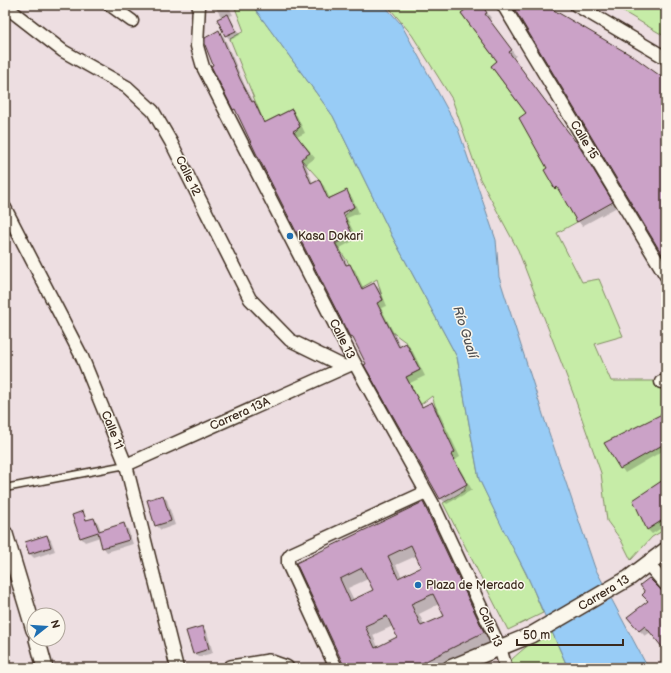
<svg xmlns="http://www.w3.org/2000/svg" width="671" height="673" viewBox="0 0 671 673" font-family="'Balsamiq Sans',sans-serif">
  <rect width="100%" height="100%" fill="#eddee1"/>
  <filter id="ink" filterUnits="userSpaceOnUse"><feTurbulence type="fractalNoise" baseFrequency=".025" numOctaves="2"/><feDisplacementMap in="SourceGraphic" scale="8" xChannelSelector="R" yChannelSelector="G"/><feConvolveMatrix kernelMatrix="1 2 1 2 8 2 1 2 1" color-interpolation-filters="sRGB"/></filter>
  <g filter="url(#ink)">
    <path fill="#c6eca7" stroke="#808b62" d="M234,5H252L333,116L392,236L457,357L479,479L531,584L543,613L508,630L443,503L464,491L467,484L451,455L432,396L420,405L406,377L420,370L407,343L392,332L376,303L383,300L377,279L347,296L353,270L336,244L352,234L344,216L354,207L347,191L303,209L323,189L319,179L301,159L310,152L294,133L300,127L292,109L264,123L230,39L244,31Z
      M387,5H461L465,10L461,13L497,61L491,66L526,113L547,168L577,222L557,233L582,282L599,279L623,336L595,344L611,381H666V529L652,537L631,560L621,540L607,521L601,473L573,393L518,250L480,179L452,99L412,35Z
      M612,5H666V37Z
      M552,632L568,668H512L511,660C523,649 536,638 552,632Z"/>
    <path fill="#98ccf6" stroke="#738ba0" d="M252,5H384L401,24L458,129L496,240L499,277L546,424L595,568L648,668H568L526,573L505,533L479,479L457,357L392,236L333,116Z"/>
    <path fill="#eddee1" d="M605,582L613,598L550,634L543,618Z"/>
    <path fill="#0003" fill-rule="evenodd" d="M214,5H228L233,15L229,16L240,35L230,40L226,35L222,18Z
      M463,5H482L491,18L489,20L516,56L513,58L580,147L617,207L582,226L578,221L561,192L555,188L527,114L498,62Z
      M219,32L224,37L245,86L266,123L292,110L297,116L305,133L297,137L315,158L306,165L313,183L319,180L324,186L330,199L347,192L352,197L359,213L347,218L357,239L340,248L348,266L355,270L364,289L374,284L380,289L387,306L381,308L401,347L406,344L412,350L425,376L410,383L423,407L432,403L437,408L460,457L455,460L472,490L447,504L441,499L365,365L367,364L356,342L351,337L257,153L238,113L234,109L214,65Z
      M666,414V449L625,473L605,443Z
      M666,479V525L652,534L648,530Z
      M163,496L167,500L175,525L161,530L156,525Z
      M423,503L432,512L493,641L439,668H347L297,564ZM416,556L422,568L402,577L396,565ZM368,579L374,591L354,600L348,588ZM439,604L445,616L425,626L419,614ZM393,626L399,638L378,647L373,635Z
      M83,513L88,521L94,519L98,523L101,531L124,524L128,529L133,544L107,552L103,547L100,537L85,542L81,538Z
      M47,536L51,540L55,551L34,558L30,554L26,543Z
      M663,593H666V652L651,632L645,636L639,630Z
      M202,627L207,632L213,653L198,657L194,653Z"/>
    <path fill="#cba2c7" stroke="#3b2a1e" fill-rule="evenodd" d="M461,5H482L487,13L485,14L512,50L509,52L575,141H576L613,202L577,222L557,187L555,189L544,170L547,168L519,118L526,113L491,66L497,61L461,13L465,10Z
      M516,5H545L634,57L666,80V261L515,10Z
      M228,14L236,31L225,36L217,19Z
      M219,30L240,79L252,102L254,101L264,123L292,109L300,127L293,131L310,153L301,159L311,183L319,179L328,199L347,190L354,207L343,213L352,234L335,243L346,265L350,264L362,289L374,283L383,300L377,303L399,347L406,343L420,370L406,377L422,407L432,402L455,452L451,455L467,484L440,499L364,365L366,364L352,336L350,337L256,153L235,109L233,110L211,66L213,65L205,45V38Z
      M666,412V443L620,469L604,443Z
      M666,478V518L647,530L633,500Z
      M163,495L171,521L155,526L147,500Z
      M423,502L484,632L412,668H345L296,563ZM411,545L421,567L398,578L388,556ZM362,568L373,590L350,601L340,579ZM433,594L444,616L421,626L411,604ZM387,616L397,637L375,648L365,626Z
      M83,511L86,520L94,518L99,531L124,523L129,540L102,548L98,532L80,538L72,515Z
      M47,535L51,547L29,554L25,542Z
      M649,578L661,590L666,592V652L645,626L639,631L627,617L648,601L642,595L645,592L640,585Z
      M203,626L209,649L193,654L186,631Z"/>
    <g fill="none" stroke-linecap="round" stroke-linejoin="round">
      <g stroke="#3b2a1e" stroke-width="9">
        <path id="service" d="M5,488L126,465"/>
      </g>
      <g stroke="#3b2a1e" stroke-width="15">
        <path id="minor" d="M110,5L132,21
          M199,5L197,46L203,67L354,362L433,504L500,648L506,668
          M503,5L666,276
          M576,5L666,58
          M5,6L63,51L127,87L153,111L171,142L250,299L290,340L345,367
          M5,208L82,357L126,465L177,668
          M661,382H666
          M126,465L350,365
          M648,564L666,585
          M336,668L288,564V558L291,554L426,492"/>
      </g>
      <g stroke="#3b2a1e" stroke-width="18">
        <path id="tertiary" d="M5,534L34,630
          M37,639L45,668
          M231,668L269,662L286,668
          M450,668L531,635L629,578L666,550"/>
      </g>
      <use href="#service" stroke="#fbf7ec" stroke-width="6"/>
      <use href="#minor" stroke="#fbf7ec" stroke-width="12"/>
      <use href="#tertiary" stroke="#fbf7ec" stroke-width="15"/>
    </g>
  </g>
  <g fill="#1f6fb2" stroke="#fbf7ec" stroke-width="1.5">
    <circle cx="290" cy="236" r="4"/>
    <circle cx="418" cy="585" r="4"/>
  </g>
  <g text-anchor="middle" dominant-baseline="central" stroke-width="3" stroke-linejoin="round" paint-order="stroke">
    <g font-size="12" fill="#3b2a1e" stroke="#fbf7ec">
      <text transform="translate(584 140) rotate(59)">Calle 15</text>
      <text transform="translate(188 176) rotate(64)">Calle 12</text>
      <text transform="translate(342 339) rotate(63)">Calle 13</text>
      <text transform="translate(240 414) rotate(-24)">Carrera 13A</text>
      <text transform="translate(112 430) rotate(68)">Calle 11</text>
      <text transform="translate(604 593) rotate(-31)">Carrera 13</text>
      <text transform="translate(490 627) rotate(66)">Calle 13</text>
    </g>
    <g font-size="12" fill="#3b2a1e" stroke="#fbf7ec" text-anchor="start">
      <text x="298" y="236">Kasa Dokari</text>
      <text x="426" y="585">Plaza de Mercado</text>
    </g>
    <g font-size="13" font-style="italic" fill="#525254" stroke="#fbf7ec">
      <text transform="translate(465 332) rotate(72)">Río Gualí</text>
    </g>
  </g>
  <rect width="671" height="673" fill="none" stroke="#fbf7ec" stroke-width="20"/>
  <rect x="10" y="10" width="651" height="653" fill="none" stroke="#3b2a1e" stroke-width="1.5" filter="url(#ink)"/>
  <g transform="translate(46 627) rotate(73)"><circle r="19" fill="#fbf7ec" stroke="#aea59a"/>
  <path d="M0-3L7 15L0 10L-7 15Z" fill="#1f6fb2"/>
  <text y="-6" font-size="11" font-weight="bold" text-anchor="middle" fill="#3b2a1e">N</text>
  </g>
  <path d="M517 639v6h106v-6" fill="none" stroke="#3b2a1e" stroke-width="2"/>
  <text x="523" y="639" font-size="12" fill="#3b2a1e" stroke="#fbf7ec" stroke-width="3" paint-order="stroke">50 m</text>
</svg>
